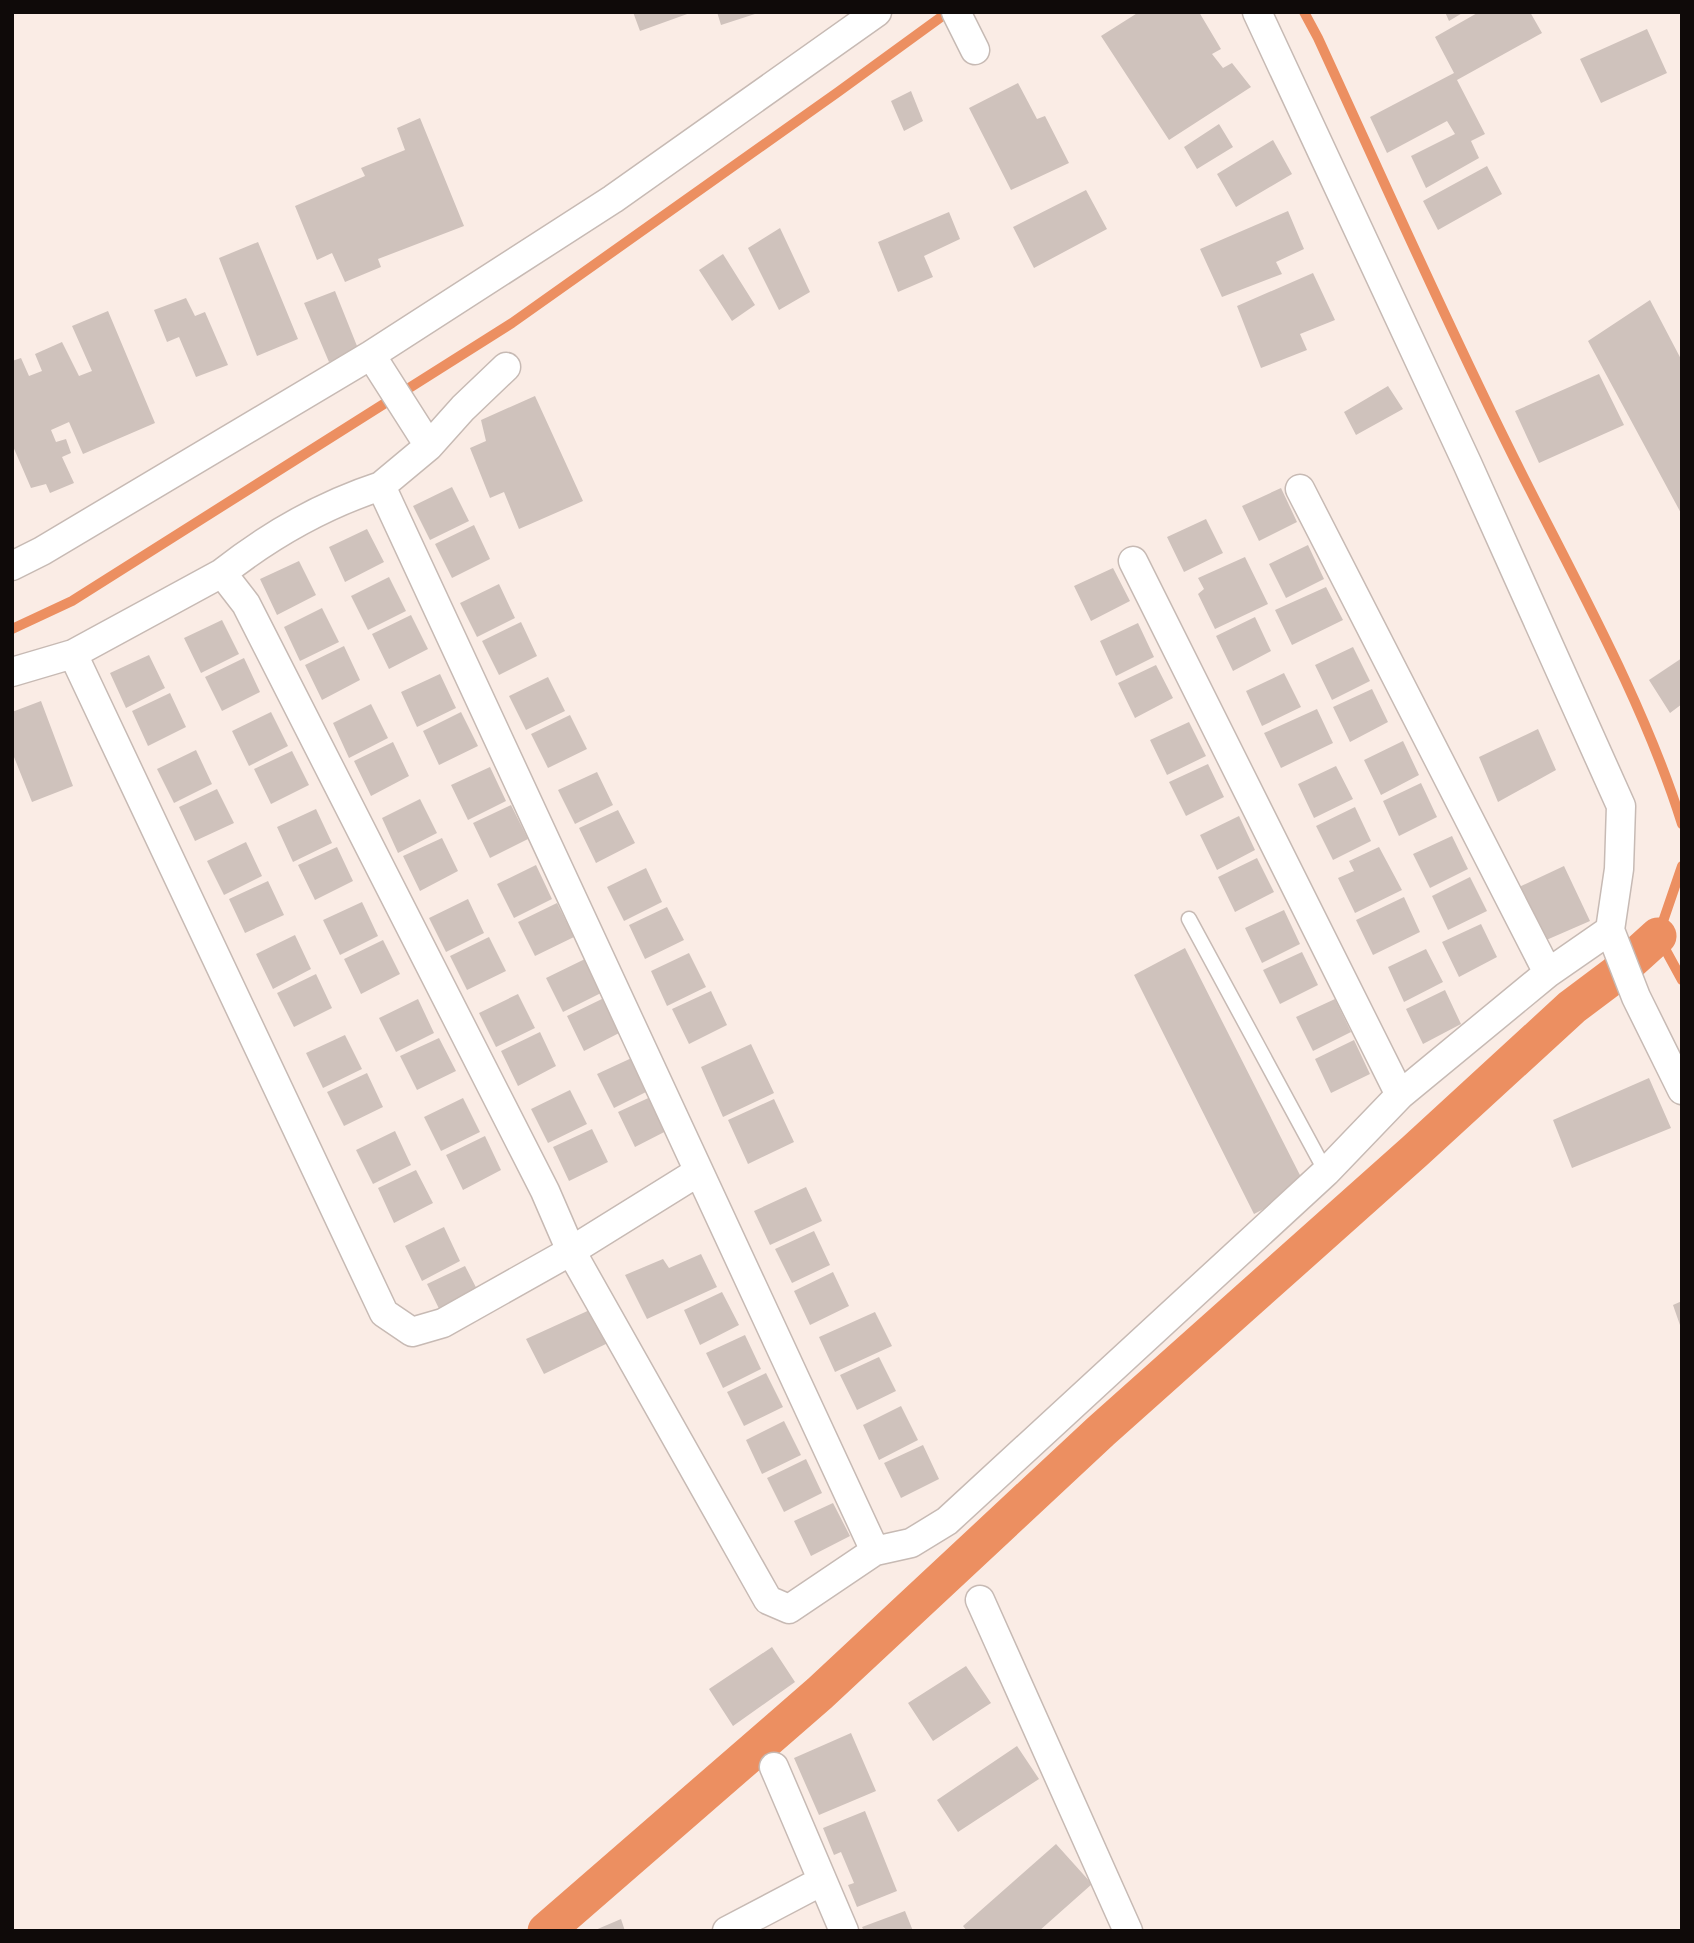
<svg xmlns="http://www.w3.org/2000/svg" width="1694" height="1943" viewBox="0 0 1694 1943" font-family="'Titillium Web',sans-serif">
  <rect width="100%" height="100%" fill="#faece5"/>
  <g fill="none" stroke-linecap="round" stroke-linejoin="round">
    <path stroke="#ec8f61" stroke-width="10" d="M1304,12L1318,38C1381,175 1442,313 1509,448C1568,568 1642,696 1682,824
      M12,629L72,601L512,323L838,92L948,12
      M1682,866L1658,936L1682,980"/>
    <path stroke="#ec8f61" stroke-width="37" d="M546,1931L820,1693L1101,1431L1415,1151L1572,1007L1616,974L1658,936"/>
  </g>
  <path fill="#cfc2bc" d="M633,12H690V13L640,31Z
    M717,12H758V13L721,25Z
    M1139,12H1199L1221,49L1212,54L1223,68L1232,63L1251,87L1169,140L1101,36Z
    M1445,12H1464L1449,21Z
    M1479,12H1530L1542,33L1457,80L1485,134L1471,141L1479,158L1426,188L1411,156L1455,134L1447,121L1387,153L1370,117L1454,73L1435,37Z
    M1647,29L1667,73L1601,103L1580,59Z
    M1018,83L1037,119L1045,116L1069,163L1011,190L969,108Z
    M911,91L923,121L904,131L891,101Z
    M420,118L464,226L378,259L381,267L345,282L332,253L317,260L295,206L365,176L361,168L405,150L397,128Z
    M1219,124L1233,147L1197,169L1184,147Z
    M1273,140L1292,174L1236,207L1217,174Z
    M1487,166L1502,194L1438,230L1423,201Z
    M1086,190L1107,229L1034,268L1013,227Z
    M1288,211L1304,249L1276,262L1282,274L1222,297L1200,249Z
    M949,212L960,239L924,256L933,277L898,292L878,242Z
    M780,228L810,292L779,310L748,248Z
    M258,242L298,339L257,356L219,258Z
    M723,254L755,305L732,321L699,270Z
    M1313,273L1335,320L1300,334L1307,350L1261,368L1237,306Z
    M335,291L359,351L329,362L304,303Z
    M186,298L195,316L205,312L228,365L196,377L179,337L167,342L154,310Z
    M1650,300L1682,361V515L1588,341Z
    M108,311L155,423L83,454L69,422L51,430L56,442L66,439L71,453L62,457L74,483L50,493L46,484L31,488L12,444V361L21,358L29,376L42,371L35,354L62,342L79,376L92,371L72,326Z
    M1599,374L1624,425L1539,463L1515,411Z
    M1388,386L1403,409L1356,435L1344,412Z
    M535,396L583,501L519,529L504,492L490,498L470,448L486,441L481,420Z
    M452,487L469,521L430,540L413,506Z
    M1281,488L1297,522L1259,541L1242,506Z
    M1206,519L1223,553L1184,572L1167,537Z
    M474,525L490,559L452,578L435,544Z
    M367,529L384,562L345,582L329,547Z
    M1308,545L1324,579L1286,598L1269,564Z
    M1245,557L1268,604L1215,629L1198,594L1204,589L1198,578Z
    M299,561L316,595L277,615L260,579Z
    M1113,568L1130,601L1091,621L1074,586Z
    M389,577L406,611L368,630L351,596Z
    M499,584L515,618L477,637L460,603Z
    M1326,587L1343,620L1292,645L1275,610Z
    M322,608L339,642L300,661L284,627Z
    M411,615L428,649L389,669L372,634Z
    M1255,617L1271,651L1233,671L1216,636Z
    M222,620L239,654L201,673L184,638Z
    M521,622L537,656L499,675L482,641Z
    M1138,623L1154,657L1116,676L1100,641Z
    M344,646L360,680L322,700L305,665Z
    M1353,647L1370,681L1332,700L1315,665Z
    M149,655L165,688L126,708L110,673Z
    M244,658L260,692L222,711L205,677Z
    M1682,658V704L1670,713L1649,680Z
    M1156,665L1173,698L1135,718L1118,683Z
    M1284,673L1301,707L1262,726L1246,691Z
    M440,674L456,708L417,727L401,692Z
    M548,677L565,711L526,730L509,696Z
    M1372,689L1388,722L1350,742L1333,707Z
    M170,693L186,727L148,746L132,711Z
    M41,701L73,786L32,802L12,752V712Z
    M371,704L388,738L349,758L333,723Z
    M1317,709L1333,743L1281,768L1264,733Z
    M271,712L288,746L249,766L232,731Z
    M461,712L478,746L439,765L423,731Z
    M570,715L587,749L548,768L531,734Z
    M1189,722L1206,756L1167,775L1150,740Z
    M1538,729L1556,770L1498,802L1479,757Z
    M1403,741L1419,775L1381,795L1364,760Z
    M393,742L409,776L371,796L354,761Z
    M196,750L212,784L174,803L157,769Z
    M292,751L309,785L271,804L254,769Z
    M1208,764L1224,797L1186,816L1169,782Z
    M1336,766L1353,799L1314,818L1298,784Z
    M490,767L506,801L468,820L451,785Z
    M597,772L613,805L575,824L558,790Z
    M1421,783L1437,817L1399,836L1383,801Z
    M217,789L234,823L195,841L179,807Z
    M420,799L437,833L398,853L382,818Z
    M511,805L528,839L490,858L473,823Z
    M1355,807L1371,841L1333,860L1316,826Z
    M316,809L332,843L293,862L277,827Z
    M618,810L635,843L596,863L579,828Z
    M1239,816L1255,850L1217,870L1200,835Z
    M1452,836L1468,869L1430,888L1413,854Z
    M442,838L458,871L420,891L403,856Z
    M246,842L262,876L224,895L207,861Z
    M337,847L353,881L315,900L298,865Z
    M1379,847L1402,890L1355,913L1338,878L1354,871L1349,861Z
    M1257,858L1274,892L1235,912L1218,877Z
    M536,865L552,899L514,918L497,884Z
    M1564,866L1590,921L1544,941L1519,887Z
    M646,868L662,902L624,921L607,887Z
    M1470,877L1487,911L1448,930L1432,896Z
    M268,881L284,915L245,933L229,899Z
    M1404,897L1420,932L1373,955L1356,920Z
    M468,899L484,933L446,952L429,918Z
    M362,902L378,936L340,955L323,920Z
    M557,903L574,937L535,956L518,922Z
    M667,907L684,940L645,959L629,925Z
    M1284,910L1300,944L1262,963L1245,928Z
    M1481,924L1497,957L1459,977L1442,942Z
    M295,935L311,969L273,989L256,954Z
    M489,937L506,971L467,990L450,956Z
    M383,940L400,974L361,994L344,959Z
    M1185,948L1306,1187L1254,1214L1134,975Z
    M1426,949L1443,982L1404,1002L1388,967Z
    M1302,952L1318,985L1280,1004L1263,970Z
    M689,953L706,987L667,1006L651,971Z
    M585,959L601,993L563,1012L546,978Z
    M316,974L332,1008L294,1027L277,993Z
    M1445,990L1461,1024L1423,1044L1406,1009Z
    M711,991L727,1025L689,1044L672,1009Z
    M518,994L535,1028L496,1047L479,1013Z
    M606,997L623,1031L584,1051L567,1016Z
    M418,999L434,1033L396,1052L379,1018Z
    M1335,999L1351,1032L1313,1051L1296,1017Z
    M540,1032L556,1066L518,1086L501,1051Z
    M345,1035L362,1069L323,1088L306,1053Z
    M439,1038L456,1071L417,1090L400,1056Z
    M1354,1040L1370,1074L1331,1093L1315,1059Z
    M751,1044L774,1093L723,1117L701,1067Z
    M636,1056L652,1089L614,1108L597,1074Z
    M367,1073L383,1107L344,1126L327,1092Z
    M1649,1078L1671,1128L1572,1168L1553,1120Z
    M570,1090L587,1124L548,1143L531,1109Z
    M657,1094L674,1127L635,1147L618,1112Z
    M463,1098L480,1132L441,1151L424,1117Z
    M774,1099L794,1142L748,1164L728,1120Z
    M592,1129L608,1162L569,1181L553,1147Z
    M395,1131L411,1165L373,1184L356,1150Z
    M485,1136L501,1170L463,1190L446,1155Z
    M416,1170L433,1203L394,1223L378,1188Z
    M806,1187L822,1221L770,1245L754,1211Z
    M444,1227L460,1261L422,1281L405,1246Z
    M814,1231L830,1265L792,1283L775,1249Z
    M701,1254L717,1287L647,1319L625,1275L663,1259L669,1268Z
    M465,1266L482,1299L444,1319L427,1284Z
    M833,1272L849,1306L810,1325L794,1291Z
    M722,1292L739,1325L700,1345L684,1310Z
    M1682,1301V1328H1681L1673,1305Z
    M594,1308L610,1342L544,1374L526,1339Z
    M875,1312L892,1346L835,1372L819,1337Z
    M745,1335L761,1369L723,1388L706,1353Z
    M879,1357L896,1391L857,1410L840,1375Z
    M766,1373L783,1407L744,1426L727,1392Z
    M901,1406L918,1440L879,1460L863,1425Z
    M784,1421L801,1455L762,1474L746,1440Z
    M923,1445L939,1479L901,1498L884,1463Z
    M806,1459L822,1493L784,1512L767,1478Z
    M833,1503L850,1536L811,1556L794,1521Z
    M772,1647L795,1682L733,1726L709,1689Z
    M966,1666L991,1703L933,1741L908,1703Z
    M851,1733L876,1791L819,1815L794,1758Z
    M1017,1746L1039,1779L958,1832L937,1800Z
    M865,1811L897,1891L857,1907L848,1885L854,1883L841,1852L834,1855L823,1828Z
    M1056,1844L1092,1884L1039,1931H967L963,1926Z
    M905,1911L913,1931H864L862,1927Z
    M621,1919L625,1931H593Z"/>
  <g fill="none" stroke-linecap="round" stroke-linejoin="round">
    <g stroke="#c7bab4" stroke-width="17">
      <path id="lane" d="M1189,919L1326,1172"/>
    </g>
    <g stroke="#c7bab4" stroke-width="31">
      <path id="street" d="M956,12L975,50
        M1257,12L1467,463L1621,806L1619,869L1610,930L1636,997L1682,1090
        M371,355L429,446
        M381,486L429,446L463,408L506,367
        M1300,489L1548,973
        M1133,561L1400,1095
        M12,566L42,551L371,355L613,199L877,12
        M73,654L384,1313L412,1332L443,1323L571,1251L545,1191L246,604L222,573C270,535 323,505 381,486L875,1551
        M12,672L73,654L222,573
        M698,1172L571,1251L768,1600L789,1609L875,1551L911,1543L947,1521L1326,1172L1400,1095L1548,973L1610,930
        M980,1600L1128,1931
        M774,1767L844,1931
        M727,1931L822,1881"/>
    </g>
    <use href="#lane" stroke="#fff" stroke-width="14"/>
    <use href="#street" stroke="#fff" stroke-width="28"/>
  </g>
  <rect width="1694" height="1943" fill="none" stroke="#0f0a09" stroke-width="28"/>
</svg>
